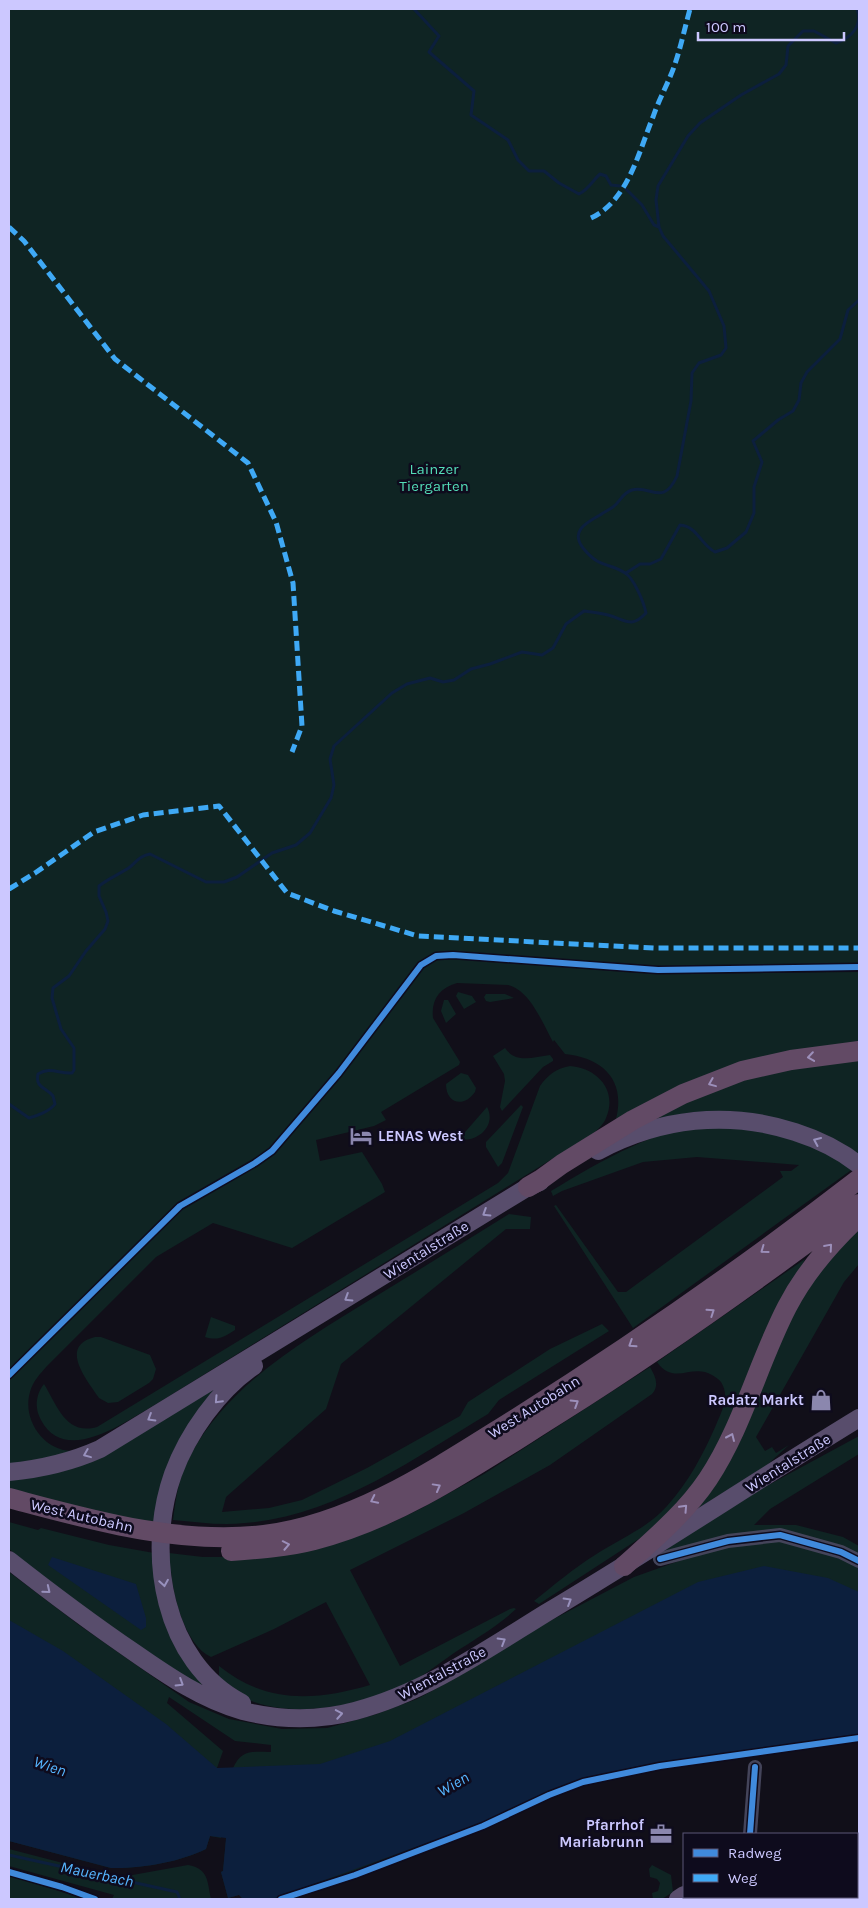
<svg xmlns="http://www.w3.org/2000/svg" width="868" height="1908" viewBox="0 0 868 1908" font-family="Karla,sans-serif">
  <rect width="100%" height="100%" fill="#110f19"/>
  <path fill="#0f2423" d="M9,9H859V965L660,968L454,952C438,953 429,957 417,967L338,1071L271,1149L254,1162L177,1206L9,1372Z
    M453,957L536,965L656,974L859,972V1044L616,1119C626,1079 602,1058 565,1054L554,1040L553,1042C543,1024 530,990 508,985L457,983C439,988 431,1000 433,1018L460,1062L459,1065L381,1112L386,1120L374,1126L316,1140L320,1161L362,1152L382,1184L385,1192L292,1248L213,1223L156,1257L47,1366C40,1374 33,1381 30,1392C22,1419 43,1450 71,1451L73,1454L9,1464V1379L176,1213L184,1207L265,1161L273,1153L342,1074L420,971L438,959Z
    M458,992L472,996L476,1002L464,1009L456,996Z
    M486,994H505L514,998L490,1002L486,1001L484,997Z
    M444,1000H448L456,1014L446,1023L441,1011Z
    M505,1048C516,1064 533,1057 550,1055L553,1059V1061L543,1067L502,1111L500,1107L505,1081L504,1074L493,1056Z
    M859,1058V1157L782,1120L730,1111L687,1113L645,1124C677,1107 708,1091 742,1079C780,1067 820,1064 859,1058Z
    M570,1066C597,1068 618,1090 606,1118C604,1124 598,1129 594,1133L158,1403C127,1420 66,1467 41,1420C34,1408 36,1394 44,1384C57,1405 66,1436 97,1427L498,1183L508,1173L540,1086C548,1075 555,1069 570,1066Z
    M461,1073L468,1075L476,1088L475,1092C464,1108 446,1104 446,1084Z
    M521,1105L523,1107L502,1163L498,1167L486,1147V1142Z
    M487,1107C497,1126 477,1143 459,1139Z
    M718,1123L790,1135L854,1168L633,1328L554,1206L556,1205L618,1292H626L783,1177L780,1171H791L799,1165L697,1157L643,1162L562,1191L553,1196L551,1191C603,1160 657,1127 718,1123Z
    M509,1214L531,1217L530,1229H506L341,1364L326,1409L226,1497L222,1512L269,1508L302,1500L367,1468L460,1416L468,1402L550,1349L602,1324L609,1331L499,1400L488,1414C413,1459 335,1516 245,1523C221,1526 197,1522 173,1520C176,1497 179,1475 191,1454C231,1382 305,1340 373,1298C419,1270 464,1242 509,1214Z
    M859,1225V1264L844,1282L756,1437L765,1451L772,1447L776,1453L789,1445L766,1466L697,1509L803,1292Z
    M805,1259L716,1451L686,1498L651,1531L539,1604L534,1601C554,1585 574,1568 595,1555C619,1539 648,1528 667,1506C688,1483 704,1453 716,1425C722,1411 730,1396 721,1382C719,1379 715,1377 712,1375C692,1363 674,1386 657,1362Z
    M211,1317L235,1326V1330C224,1337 218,1341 205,1337Z
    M95,1337H101L150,1355L156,1369L153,1379L149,1383L118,1402L108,1403L99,1398C87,1380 58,1346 95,1337Z
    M650,1367C655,1376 660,1385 652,1394L550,1465L464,1513L350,1570L400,1666L510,1609L514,1608L516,1609C499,1625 480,1636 460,1649C443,1660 427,1674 409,1683C361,1706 288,1722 238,1695C231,1691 225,1683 219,1677V1666C266,1704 315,1701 370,1685L326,1602L274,1629L211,1657C185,1645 173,1596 171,1571H169V1553L203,1557H245L391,1523L420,1509L484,1474Z
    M233,1376L217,1394L156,1524L147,1525L9,1489V1478L39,1474Z
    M859,1436V1454L770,1509L754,1525H796L843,1537L859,1546V1735L671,1761L587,1778L545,1794L488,1821L399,1856L273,1899H243L239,1895L228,1898L221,1872L223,1871L233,1768C242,1749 252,1752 271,1752V1745L235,1741L169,1697L167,1703L223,1751L217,1768L221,1838L210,1836L206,1849C180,1862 140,1869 111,1868L9,1841V1572L79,1625L189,1702L229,1719L282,1729L327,1728L374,1715L417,1699L456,1678L548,1622L634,1577L693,1556L650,1557L763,1488Z
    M9,1522L38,1530L41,1528L109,1545L154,1553L203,1682L200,1687L78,1605L9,1549Z
    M9,1849L113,1876H127L188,1865C209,1869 207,1881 211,1899H112L114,1895L9,1866Z
    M652,1865L671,1875L673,1892L662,1899H653L652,1893L658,1891L660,1883L657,1879L650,1877L649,1869Z
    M9,1876L85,1899H9Z"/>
  <path fill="#0c1f3d" d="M52,1557L136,1584L146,1618V1627L141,1630L48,1565Z
    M764,1566L828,1578L859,1592V1735L671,1761L587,1778L545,1794L488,1821L272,1899H243L239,1895L228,1898L221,1872L223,1871L226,1838L210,1836L206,1849C180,1862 140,1869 111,1868L9,1841V1620L63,1651L166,1724L217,1768L320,1764L390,1741L698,1582Z"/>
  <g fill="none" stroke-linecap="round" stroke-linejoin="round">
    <path stroke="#0c1f3d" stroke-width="3" d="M414,9L439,36L429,52L474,91L471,115L508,140L518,160L529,171H544L559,183L579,194C589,189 592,181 600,174L606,176L611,185L620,186
      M626,189L642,205L654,225L659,227
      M626,573L640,564H650L661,559L680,525C697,526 701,545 715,552L727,548L746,532L754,513V487L762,462L753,441L778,420L793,411L799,400L801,383L807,372L840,339L848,310L859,300
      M9,1104L29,1118C37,1116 50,1111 55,1104L53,1096C46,1087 35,1088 38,1074C50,1066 59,1074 72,1073L74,1070V1048L61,1029L52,998L53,988L69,976L86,951L105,929L108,921L106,912L99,896V886C109,878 120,874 130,867C137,861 140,856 150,854L206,882H224L237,877L272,853L296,845L310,833L331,798L334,785L330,759L334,746L392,693L407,684L430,678L443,682L454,680L471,669L490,664L522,652L542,655L553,648L566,624L584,611C592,612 600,613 608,615C626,620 631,629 646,613C644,603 634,578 625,573C617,567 606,566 597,561C592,558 587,553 583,548C570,531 586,523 600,515C604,512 609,510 613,507C621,501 622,493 632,490C651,485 663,507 677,476L691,401L692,373L699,363L721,355L726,348L724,326L709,291L663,236L659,227L656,200L658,186L688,136L700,123L741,95L779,74L786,65L788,46L803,31H814L836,43C851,38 863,26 857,9
      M9,1855L177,1892L180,1899"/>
    <path stroke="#44445a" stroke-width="14" d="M660,1559L728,1541L780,1535L841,1552L859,1561
      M750,1834L755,1767"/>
    <path stroke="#584d6c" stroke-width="18" d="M598,1151C660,1118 728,1110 795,1132C817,1139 840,1150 859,1165
      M9,1472C41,1469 71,1462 100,1449L528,1187L540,1182
      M9,1560C51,1593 91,1623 135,1653C168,1676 203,1700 243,1711C279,1720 318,1721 355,1711C424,1693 486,1650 546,1613C652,1550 754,1482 859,1418
      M242,1703C163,1662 145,1553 173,1474C188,1433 218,1391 254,1366
      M857,1862L859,1863
      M812,1897L818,1899
      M678,1899L684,1895"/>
    <path stroke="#624a65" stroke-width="20" d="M528,1187L540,1180L562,1164L633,1120L683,1094L742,1071L791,1060L859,1051
      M9,1498C92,1520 177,1545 264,1535C358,1523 441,1465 520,1416C637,1342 749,1264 859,1179
      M231,1551C259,1549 287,1547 314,1540C404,1517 484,1460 561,1412C664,1347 762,1277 859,1204
      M624,1566C654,1539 686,1512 708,1479C743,1426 758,1363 787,1307C804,1274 828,1246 854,1221"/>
    <path stroke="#3fa9f5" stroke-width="5" stroke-dasharray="10 5" stroke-linecap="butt" d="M591,218C628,201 639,151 653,117C659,99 669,82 675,64C681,46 685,27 690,9
      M9,227L24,241L115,359L248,463L276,522L293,583L302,726L292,752
      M9,889L35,873L94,832L143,815L219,806L287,893L334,911L418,936L654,948H859"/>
    <g stroke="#0e0b1d" stroke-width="9">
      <path id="cycleway" d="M9,1375L180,1206L255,1163L272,1151L339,1073L421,965L436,956L453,955L658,970L859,967
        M660,1559L728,1541L780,1535L841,1552L859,1561
        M750,1834L755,1767
        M9,1872L62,1887L95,1899
        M281,1899L355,1875L483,1826L549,1795L583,1782L660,1766L859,1738"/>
    </g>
    <use href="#cycleway" stroke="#408adc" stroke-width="6"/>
  </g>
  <defs><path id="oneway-chevron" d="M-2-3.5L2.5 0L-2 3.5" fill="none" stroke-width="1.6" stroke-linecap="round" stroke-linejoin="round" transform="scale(1.25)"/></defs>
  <g stroke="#9c8fba">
    <use href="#oneway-chevron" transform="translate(811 1057) rotate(172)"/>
    <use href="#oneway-chevron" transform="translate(712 1083) rotate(158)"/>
    <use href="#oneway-chevron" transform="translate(829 1247) rotate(-49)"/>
    <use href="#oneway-chevron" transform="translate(764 1250) rotate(144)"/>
    <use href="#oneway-chevron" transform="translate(711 1312) rotate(-34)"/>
    <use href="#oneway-chevron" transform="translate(632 1344) rotate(147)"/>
    <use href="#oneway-chevron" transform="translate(575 1403) rotate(-32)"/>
    <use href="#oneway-chevron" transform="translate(731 1437) rotate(-66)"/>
    <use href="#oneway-chevron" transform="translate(437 1487) rotate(-29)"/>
    <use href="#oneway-chevron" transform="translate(374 1500) rotate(154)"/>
    <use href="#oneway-chevron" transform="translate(684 1508) rotate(-47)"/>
    <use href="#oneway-chevron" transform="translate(286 1545) rotate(-11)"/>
  </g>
  <g stroke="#9891bd">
    <use href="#oneway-chevron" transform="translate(817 1141) rotate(-156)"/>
    <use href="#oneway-chevron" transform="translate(486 1213) rotate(148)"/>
    <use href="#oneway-chevron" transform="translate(348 1298) rotate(148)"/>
    <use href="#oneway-chevron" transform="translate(218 1400) rotate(133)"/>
    <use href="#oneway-chevron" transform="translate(151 1418) rotate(149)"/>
    <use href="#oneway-chevron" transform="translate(87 1454) rotate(158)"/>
    <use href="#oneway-chevron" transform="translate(164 1583) rotate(81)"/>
    <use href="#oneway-chevron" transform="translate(47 1590) rotate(39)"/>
    <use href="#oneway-chevron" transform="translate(568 1601) rotate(-31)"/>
    <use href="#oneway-chevron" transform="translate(502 1641) rotate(-31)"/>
    <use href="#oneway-chevron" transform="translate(180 1683) rotate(32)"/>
    <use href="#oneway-chevron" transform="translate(339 1714) rotate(-10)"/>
  </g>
  <defs>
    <g id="hotel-bare" transform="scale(1.725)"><path d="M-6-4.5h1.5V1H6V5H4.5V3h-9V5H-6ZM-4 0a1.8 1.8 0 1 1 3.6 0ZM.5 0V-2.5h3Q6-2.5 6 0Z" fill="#8b87ae" stroke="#0e0b1d" stroke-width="2.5" paint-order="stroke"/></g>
    <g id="shop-bare" transform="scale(1.725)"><path d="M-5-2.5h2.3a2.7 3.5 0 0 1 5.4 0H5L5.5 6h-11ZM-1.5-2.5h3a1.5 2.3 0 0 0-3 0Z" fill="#8b87ae" stroke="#0e0b1d" stroke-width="2.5" paint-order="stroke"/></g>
    <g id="office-bare" transform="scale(1.725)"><path d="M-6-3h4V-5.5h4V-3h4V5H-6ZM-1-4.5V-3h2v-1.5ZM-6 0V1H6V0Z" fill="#8b87ae" stroke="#0e0b1d" stroke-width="2.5" paint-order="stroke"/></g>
  </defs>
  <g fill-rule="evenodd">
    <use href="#hotel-bare" x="361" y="1136"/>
    <use href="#shop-bare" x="821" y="1400"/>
    <use href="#office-bare" x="661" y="1834"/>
  </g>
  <g text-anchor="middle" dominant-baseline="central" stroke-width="5" stroke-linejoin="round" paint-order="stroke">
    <g font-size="15" fill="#54deb8" stroke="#0e0b1d">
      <text x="434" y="469">Lainzer<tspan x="434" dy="17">Tiergarten</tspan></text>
    </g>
    <g font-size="15" font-weight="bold" fill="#ccc8ff" stroke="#0e0b1d" text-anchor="end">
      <text x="378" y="1136" text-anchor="start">LENAS West</text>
      <text x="804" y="1400">Radatz Markt</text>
      <text x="644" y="1825">Pfarrhof<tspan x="644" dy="17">Mariabrunn</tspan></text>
    </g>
    <g font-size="15" fill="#ccc8ff" stroke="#0e0b1d">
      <text transform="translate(426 1250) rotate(-32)">Wientalstraße</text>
      <text transform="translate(534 1407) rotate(-32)">West Autobahn</text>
      <text transform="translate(788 1463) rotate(-32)">Wientalstraße</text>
      <text transform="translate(82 1516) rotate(13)">West Autobahn</text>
      <text transform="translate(442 1673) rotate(-28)">Wientalstraße</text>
    </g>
    <g font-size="16" font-style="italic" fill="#56b5ff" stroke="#0e0b1d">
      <text transform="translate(50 1766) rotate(19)">Wien</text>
      <text transform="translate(453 1784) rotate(-30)">Wien</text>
      <text transform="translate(97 1874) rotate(12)">Mauerbach</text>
    </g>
  </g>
  <rect width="868" height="1908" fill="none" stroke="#ccc8ff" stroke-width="20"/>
  <rect x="683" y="1833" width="175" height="65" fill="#0e0b1d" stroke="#5a5777"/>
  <rect x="693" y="1849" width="25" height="8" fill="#408adc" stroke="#5a5777"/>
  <text x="728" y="1858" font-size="15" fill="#ccc8ff">Radweg</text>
  <rect x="693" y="1874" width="25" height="8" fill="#3fa9f5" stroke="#5a5777"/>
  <text x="728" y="1883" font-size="15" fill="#ccc8ff">Weg</text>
  <path d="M698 32v8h146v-8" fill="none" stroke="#ccc8ff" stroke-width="2.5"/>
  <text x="706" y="32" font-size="15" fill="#ccc8ff" stroke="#0e0b1d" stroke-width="4" paint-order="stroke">100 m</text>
</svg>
